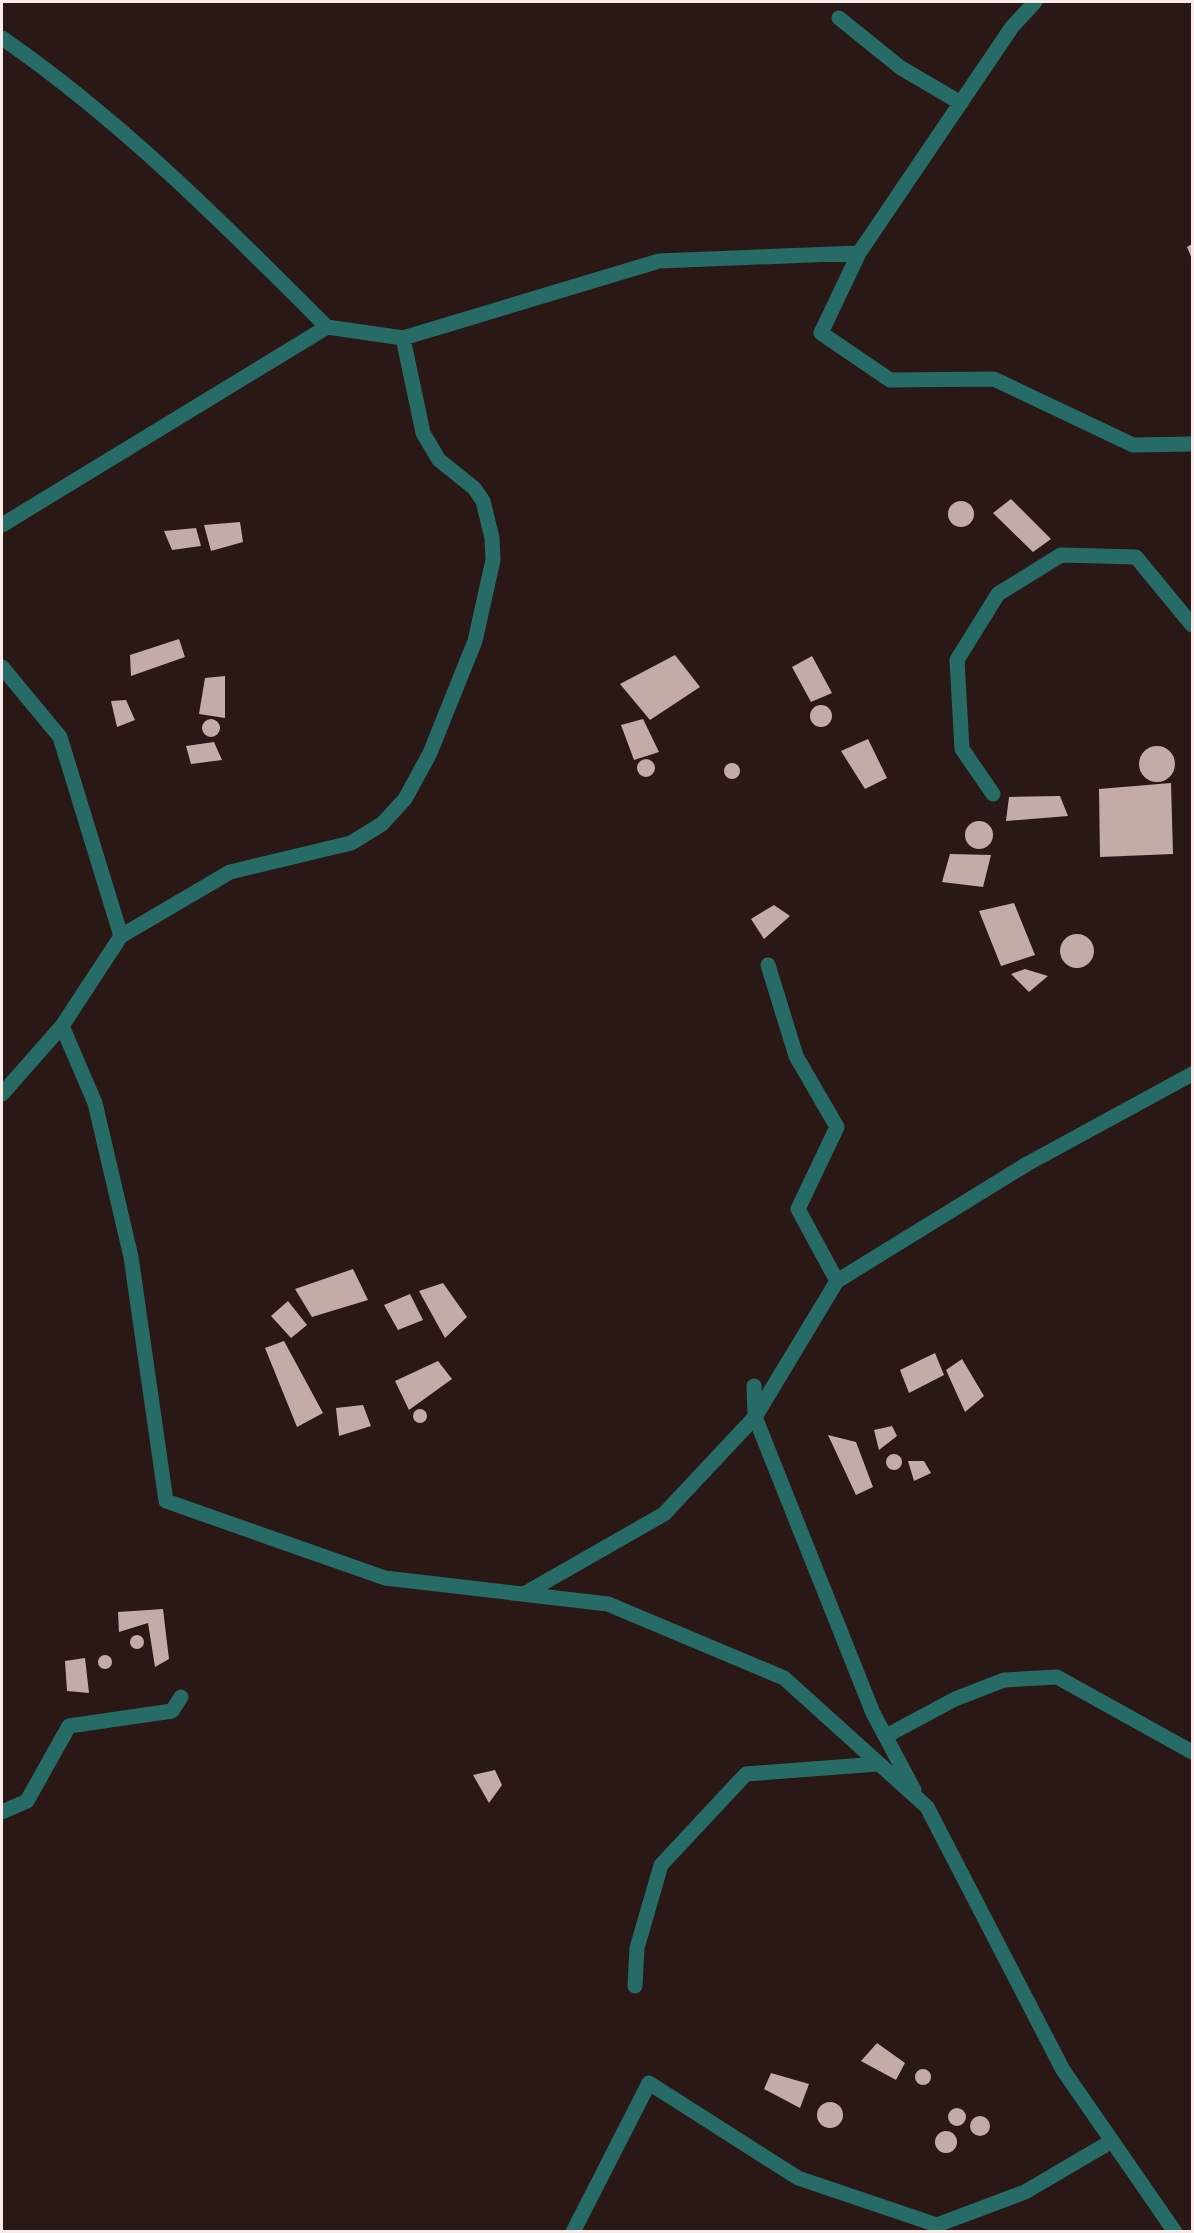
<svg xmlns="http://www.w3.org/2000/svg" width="1194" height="2233" viewBox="0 0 1194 2233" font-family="'Titillium Web',sans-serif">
  <rect width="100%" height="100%" fill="#291815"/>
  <path fill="#c3aba7" d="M1192,244V259L1187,247Z
    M1011,499L1051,539L1033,552L993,513Z
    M948 514a13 13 0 1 1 26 0a13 13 0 1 1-26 0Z
    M240,522L243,542L211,551L204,525Z
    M196,528L201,546L172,550L164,531Z
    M179,639L185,657L131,676L130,655Z
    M675,655L700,687L650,720L620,684Z
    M812,656L832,693L811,702L792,667Z
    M225,676V718L199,714L205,678Z
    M126,700L135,720L117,727L111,701Z
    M810 716a11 11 0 1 1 22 0a11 11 0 1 1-22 0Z
    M643,719L659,752L634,760L621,725Z
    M202 728a9 9 0 1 1 18 0a9 9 0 1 1-18 0Z
    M868,739L887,778L865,789L841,751Z
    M214,742L222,760L191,764L186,746Z
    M1139 764a18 18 0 1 1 36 0a18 18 0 1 1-36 0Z
    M637 768a9 9 0 1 1 18 0a9 9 0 1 1-18 0Z
    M724 771a8 8 0 1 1 16 0a8 8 0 1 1-16 0Z
    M1171,783L1173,854L1100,857L1099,789Z
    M1060,796L1068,816L1006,821L1009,797Z
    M965 835a14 14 0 1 1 28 0a14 14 0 1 1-28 0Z
    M950,854L991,855L983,887L942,882Z
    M1014,903L1035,955L1001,966L979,911Z
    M774,905L790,916L764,939L751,919Z
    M1060 951a17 17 0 1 1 34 0a17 17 0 1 1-34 0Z
    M1025,969L1048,976L1029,992L1011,974Z
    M353,1269L368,1300L312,1317L295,1289Z
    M443,1283L467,1317L445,1338L419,1291Z
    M410,1294L423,1320L398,1330L384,1305Z
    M288,1301L307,1325L291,1338L271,1316Z
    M284,1341L323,1413L297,1427L265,1348Z
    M935,1353L944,1375L909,1393L900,1370Z
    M962,1359L984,1396L965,1412L946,1370Z
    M438,1361L452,1379L409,1410L395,1381Z
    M363,1405L371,1426L339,1436L336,1408Z
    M413 1416a7 7 0 1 1 14 0a7 7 0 1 1-14 0Z
    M892,1426L897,1436L879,1450L874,1430Z
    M828,1435L856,1442L873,1487L856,1495Z
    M886 1462a8 8 0 1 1 16 0a8 8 0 1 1-16 0Z
    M908,1461H924L931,1473L914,1481Z
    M163,1609L169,1659L155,1667L148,1623L119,1632L118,1612Z
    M130 1642a7 7 0 1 1 14 0a7 7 0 1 1-14 0Z
    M98 1662a7 7 0 1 1 14 0a7 7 0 1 1-14 0Z
    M85,1658L89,1693L67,1691L65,1661Z
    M495,1770L502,1785L489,1803L473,1775Z
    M877,2043L905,2063L896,2080L861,2061Z
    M915 2077a8 8 0 1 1 16 0a8 8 0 1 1-16 0Z
    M771,2073L809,2084L800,2108L764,2089Z
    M817 2115a13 13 0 1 1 26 0a13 13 0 1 1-26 0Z
    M948 2117a9 9 0 1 1 18 0a9 9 0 1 1-18 0Z
    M970 2126a10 10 0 1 1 20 0a10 10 0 1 1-20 0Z
    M935 2142a11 11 0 1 1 22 0a11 11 0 1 1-22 0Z"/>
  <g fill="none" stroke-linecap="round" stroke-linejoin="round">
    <path stroke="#276b66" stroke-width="15" d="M839,18L901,68L961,103
      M2,38C122,121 224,224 327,327
      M859,253L821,333L890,380L994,379L1133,445L1192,444
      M403,338L659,261L859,253L1012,27L1035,2
      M2,525L327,327L403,338L423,433L439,460L474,488L483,501L492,538L493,560L475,641L430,753L405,799L382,824L351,843L230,872L121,936L62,1026L95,1103L131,1257L166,1501L385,1578L608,1604L784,1678L927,1807L1063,2070L1175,2232
      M2,667L60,737L121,936
      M993,794L962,749L957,660L998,594L1061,555L1136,557L1192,625
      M768,965L796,1056L837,1127L798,1209L837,1281
      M2,1094L62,1026
      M754,1386L755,1417L873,1713L914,1790
      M524,1594L664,1514L755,1417L837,1281L1027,1164L1192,1074
      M886,1736L955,1699L1004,1680L1057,1677L1192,1752
      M2,1812L27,1801L69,1726L172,1711L181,1697
      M635,1986L637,1948L661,1865L746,1774L878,1764
      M573,2232L649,2083L798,2178L937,2225L1025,2192L1112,2141"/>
  </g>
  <rect width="1194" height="2233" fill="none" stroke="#f8ebe9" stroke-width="6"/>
</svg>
